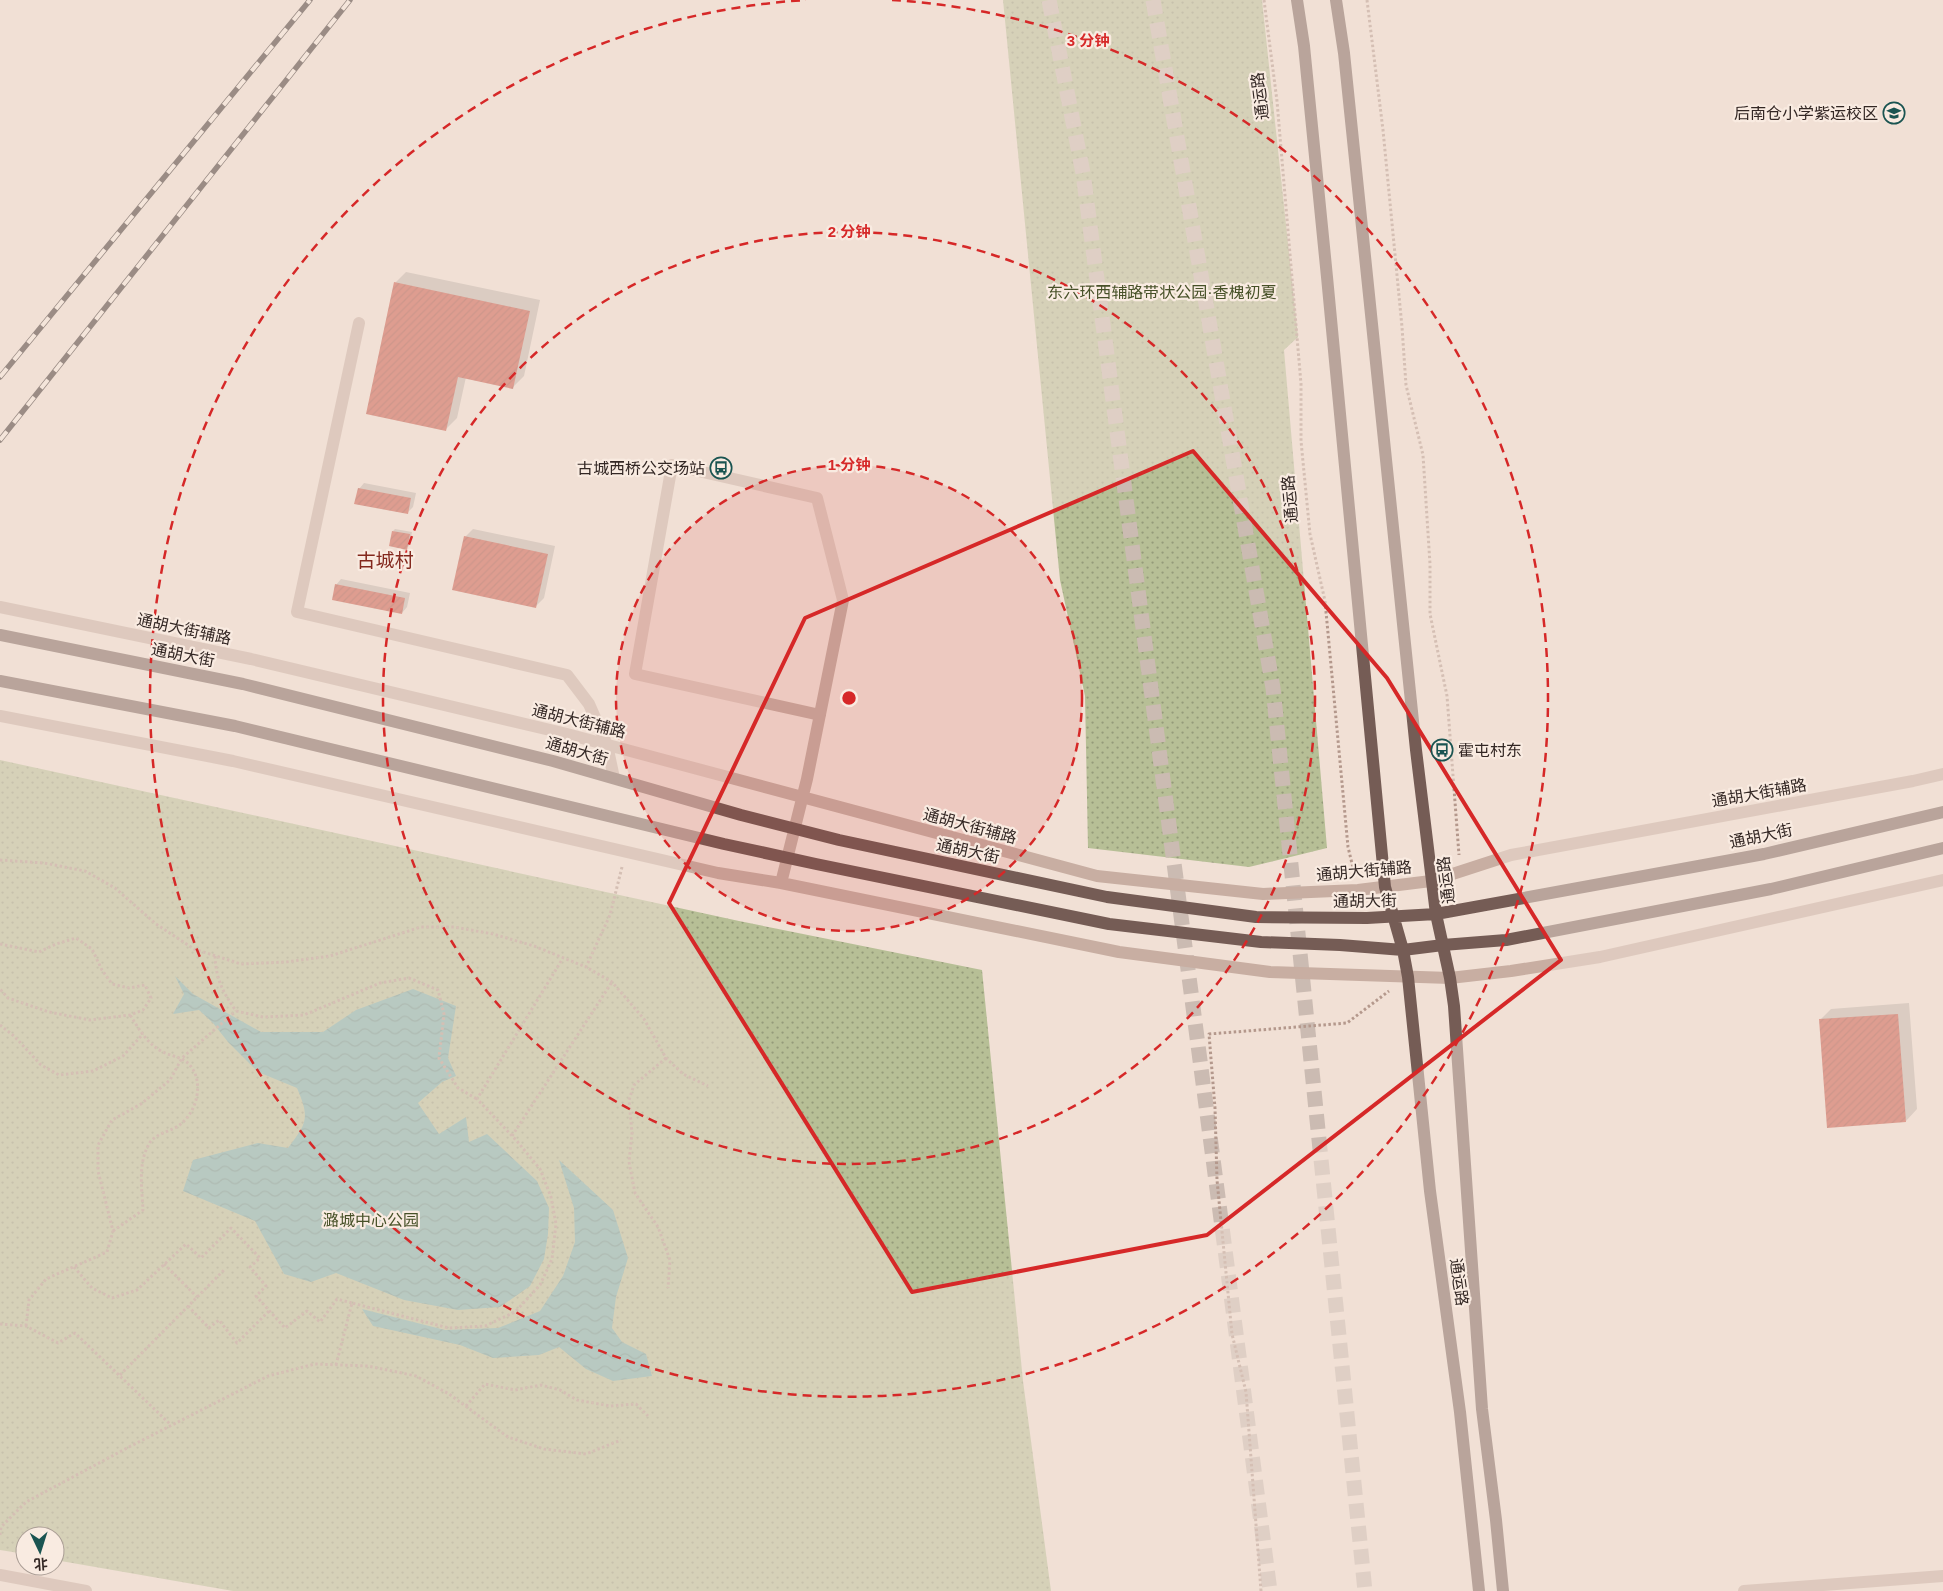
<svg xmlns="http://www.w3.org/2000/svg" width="1943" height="1591" viewBox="0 0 1943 1591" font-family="Helvetica,'Noto Sans SC',sans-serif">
  <defs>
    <pattern id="grass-dots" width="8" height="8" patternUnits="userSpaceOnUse" patternTransform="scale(1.25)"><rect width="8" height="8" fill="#b7bf96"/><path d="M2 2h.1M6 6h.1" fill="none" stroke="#959b7a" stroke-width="1.8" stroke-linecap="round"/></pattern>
    <pattern id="water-waves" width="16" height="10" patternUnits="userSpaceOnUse" patternTransform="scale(1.25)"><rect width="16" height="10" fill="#74aea9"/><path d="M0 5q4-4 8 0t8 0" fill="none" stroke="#608e89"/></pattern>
    <pattern id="building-hatch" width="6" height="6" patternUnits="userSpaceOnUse" patternTransform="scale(1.25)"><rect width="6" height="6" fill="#c84c3c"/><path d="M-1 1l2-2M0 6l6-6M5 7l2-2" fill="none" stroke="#a33f32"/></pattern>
  </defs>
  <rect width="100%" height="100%" fill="#f1e0d5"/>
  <path fill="url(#grass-dots)" d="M1003,0H1262L1298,337L1284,350L1327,848L1249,867L1088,848L1085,696L1060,580Z
    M0,760L739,921L982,970L1023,1381L1051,1591H233L55,1560V1536H25V1554L0,1550Z"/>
  <path fill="url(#water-waves)" d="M175,976L193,994L261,1032H323L356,1010L413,989L456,1006L448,1058L456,1076L442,1082L418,1103L439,1134L466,1117L469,1142L487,1134L537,1181L549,1208L548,1234L544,1259L530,1286L500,1307L458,1310L404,1300L336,1273L311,1282L284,1274L255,1221L183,1191L193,1160L258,1143L288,1148C307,1123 310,1118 297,1088L258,1072L228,1042L213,1023L199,1010L173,1014L184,994Z
    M559,1160L613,1210L628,1258L616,1297L612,1328L622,1342L646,1354L652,1376L613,1381L586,1369L559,1347L539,1355L493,1358L460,1345L373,1326L362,1309L445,1330L498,1328L540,1311L563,1276L575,1242L574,1208Z"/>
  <path fill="#0003" d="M406,272L540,300L524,376L513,387L466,377L457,418L446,429L395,283Z
    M364,483L416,493L413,507L407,513L359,489Z
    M395,529L412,532L409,546L406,548L393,531Z
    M473,529L555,546L544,598L535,607L465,537Z
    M341,579L410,593L407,607L402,613L336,585Z
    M1909,1003L1917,1109L1906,1121L1820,1020L1831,1009Z"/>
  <path fill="url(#building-hatch)" d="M394,282L530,311L513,389L458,377L446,431L366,414Z
    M358,488L411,498L408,514L354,504Z
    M392,531L410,534L407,550L389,546Z
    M464,536L548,554L536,608L452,590Z
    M335,584L405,598L402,614L332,600Z
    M1898,1014L1906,1122L1827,1128L1819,1019Z"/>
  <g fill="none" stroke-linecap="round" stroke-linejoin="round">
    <path stroke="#cbbbb2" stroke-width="15" stroke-dasharray="15 8" stroke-linecap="butt" d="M1049,0L1083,173L1270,1591
      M1153,0L1273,688L1365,1591"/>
    <path stroke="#b4988c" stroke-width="3" stroke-dasharray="2.5 2.5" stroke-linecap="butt" d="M1264,0L1277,101L1301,384V441L1310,534L1325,601L1348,847L1355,876
      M1367,0L1383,130L1402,327L1406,385L1423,455L1430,564V614L1447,696L1459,855
      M0,860L44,863L85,871L115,888L156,924L194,949L241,964L286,962L330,956L421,927H454L493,934L534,946L586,967
      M622,867L610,915L586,967L612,982L644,1019L666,1058L683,1074L708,1086
      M0,944L39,952L56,944L76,938L92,949L102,970L112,984L129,988L145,985L151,998L143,1010L130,1015L90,1020L49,1012L8,998L0,989
      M215,956C216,980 223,992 236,1011L263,1017L304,1015L380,983L409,978L438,990L444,1014L439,1058L458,1088L477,1099
      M0,1025L14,1036L41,1065L59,1075L93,1071L123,1056L143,1034
      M666,1058L634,1085L629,1100L632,1133L629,1162L635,1193L658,1227L670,1260L668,1288
      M512,1136L612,982
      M113,1231L143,1210C142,1190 138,1164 148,1146C154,1132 173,1132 182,1123C197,1110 203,1084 192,1068C185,1057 173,1057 163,1052C147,1044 139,1029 130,1015
      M164,1264L197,1297
      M74,1267L92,1288L112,1298L137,1290L186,1244L201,1258L231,1228L260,1258L250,1267L266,1286L256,1296L285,1328L307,1311L320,1322L337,1299L352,1303
      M188,1306L209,1328L219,1320L237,1343L269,1311
      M0,1324L26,1326L58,1343L75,1333L171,1425
      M26,1326L29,1300L46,1279L107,1252L113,1231L98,1171V1145L112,1120L141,1104L170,1080L182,1058L236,1011
      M336,1365L352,1303L449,1328L485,1326L515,1312L540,1285L552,1259L556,1224L551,1197L540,1169L516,1140L477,1099L563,958
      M120,1375L224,1270
      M466,1406L485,1384L515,1390L541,1385L560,1390L577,1400L610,1406L636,1404L648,1416
      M0,1535L1,1527L26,1502L129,1447L268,1376L315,1364L368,1366L416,1376L449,1394L508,1437L544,1449L586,1454L621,1440
      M1261,1591L1246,1392L1232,1334L1217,1180L1215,1108L1209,1034L1347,1023L1389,991"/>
    <path stroke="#c8aea2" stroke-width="12" d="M359,323L297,612L567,675L589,704L607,745L614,778
      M0,607L251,659L567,734L1097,876L1263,894L1358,890L1431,881L1511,855L1913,781L1943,774
      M0,716L233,761L718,873L781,883L1119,952L1270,972L1450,978L1511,971L1600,957L1943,880
      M781,883L807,779L843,600L817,498L672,465L635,674L820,715
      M0,1575L86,1591
      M1744,1591L1943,1576"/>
    <path stroke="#755c55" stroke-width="12" d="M1297,0L1304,46L1327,277L1385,887L1403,950L1408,977L1430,1191L1460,1412L1479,1591
      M1336,0L1344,53L1416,750L1436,914L1450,978L1454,1006L1482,1409L1496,1520L1503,1591
      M0,635L243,684L553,761L741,815L839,840L1107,897L1256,917L1367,918L1436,914L1764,854L1943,812
      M0,681L235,726L724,844L816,864L1109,924L1261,942L1340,945L1403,950L1443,945L1506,940L1771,889L1943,848"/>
    <g stroke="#332724" stroke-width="5.5">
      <path id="rail" d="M0,377L310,0
        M0,440L350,0"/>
    </g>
    <use href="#rail" stroke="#f9ebe1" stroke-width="4" stroke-dasharray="11" stroke-linecap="butt"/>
  </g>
  <path d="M0 0H1943V1591H0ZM1193,451L1387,678L1561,960L1207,1235L912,1292L669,903L805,618Z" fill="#f1e0d5" fill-opacity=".55" fill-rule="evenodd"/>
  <path fill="none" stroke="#d62828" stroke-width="4" stroke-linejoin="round" d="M1193,451L1387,678L1561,960L1207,1235L912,1292L669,903L805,618Z"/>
  <circle cx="849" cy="698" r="233" fill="#d62828" fill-opacity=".12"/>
  <g fill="none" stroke="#d62828" stroke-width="2.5" stroke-dasharray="9 6">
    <circle cx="849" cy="698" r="233"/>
    <circle cx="849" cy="698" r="466"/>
    <path d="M892 0A699 699 0 1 1 806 0"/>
  </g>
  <defs>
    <g id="school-ring" transform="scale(1.125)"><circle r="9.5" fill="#f9ebe1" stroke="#1a5451" stroke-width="1.5"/><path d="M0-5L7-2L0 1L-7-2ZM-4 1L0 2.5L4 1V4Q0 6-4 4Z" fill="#1a5451"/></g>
    <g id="bus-ring" transform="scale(1.125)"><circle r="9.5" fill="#f9ebe1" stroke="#1a5451" stroke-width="1.5"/><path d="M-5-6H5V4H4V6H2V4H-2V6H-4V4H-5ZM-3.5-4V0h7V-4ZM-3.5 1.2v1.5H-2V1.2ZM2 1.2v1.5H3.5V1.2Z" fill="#1a5451"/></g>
  </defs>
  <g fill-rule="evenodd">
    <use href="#school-ring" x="1894" y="113"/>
    <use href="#bus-ring" x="721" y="468"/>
    <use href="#bus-ring" x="1442" y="750"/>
  </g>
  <g text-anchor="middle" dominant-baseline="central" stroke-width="4.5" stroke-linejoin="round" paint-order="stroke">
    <g font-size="16" fill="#332724" stroke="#f9ebe1">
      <text transform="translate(1260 96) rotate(-97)">通运路</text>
      <text transform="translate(1290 499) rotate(-95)">通运路</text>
      <text transform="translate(184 629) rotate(12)">通胡大街辅路</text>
      <text transform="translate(183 655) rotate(11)">通胡大街</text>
      <text transform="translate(579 721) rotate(14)">通胡大街辅路</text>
      <text transform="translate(577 751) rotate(16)">通胡大街</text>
      <text transform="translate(1759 793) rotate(-10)">通胡大街辅路</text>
      <text transform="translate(970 826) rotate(15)">通胡大街辅路</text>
      <text transform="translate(1761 836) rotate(-12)">通胡大街</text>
      <text transform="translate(968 851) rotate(12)">通胡大街</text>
      <text transform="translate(1364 871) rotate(-5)">通胡大街辅路</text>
      <text transform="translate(1446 880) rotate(-97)">通运路</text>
      <text transform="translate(1365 901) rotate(-1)">通胡大街</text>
      <text transform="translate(1459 1282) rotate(82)">通运路</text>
    </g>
    <g font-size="16" fill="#332724" stroke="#f9ebe1" text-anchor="end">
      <text x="1878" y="113">后南仓小学紫运校区</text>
      <text x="705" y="468">古城西桥公交场站</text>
      <text x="1458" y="750" text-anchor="start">霍屯村东</text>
    </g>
    <g font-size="16" fill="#475128" stroke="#f9ebe1">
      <text x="1162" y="292">东六环西辅路带状公园·香槐初夏</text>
      <text x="371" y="1220">潞城中心公园</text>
    </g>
    <g font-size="19" fill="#83281d" stroke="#f9ebe1">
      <text x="385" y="560">古城村</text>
    </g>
  </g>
  <circle cx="849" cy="698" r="8" fill="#d62828" stroke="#f9ebe1" stroke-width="2.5"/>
  <g font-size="15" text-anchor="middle" font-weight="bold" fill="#d62828" stroke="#f9ebe1" stroke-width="4.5" stroke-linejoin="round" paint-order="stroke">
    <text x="1088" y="46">3 分钟</text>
    <text x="849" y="237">2 分钟</text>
    <text x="849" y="470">1 分钟</text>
  </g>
  <g transform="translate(40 1551) rotate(176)"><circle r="24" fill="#f9ebe1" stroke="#aa9d95"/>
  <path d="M0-4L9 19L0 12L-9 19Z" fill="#1a5451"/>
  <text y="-8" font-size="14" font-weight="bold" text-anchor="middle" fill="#332724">北</text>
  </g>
</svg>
